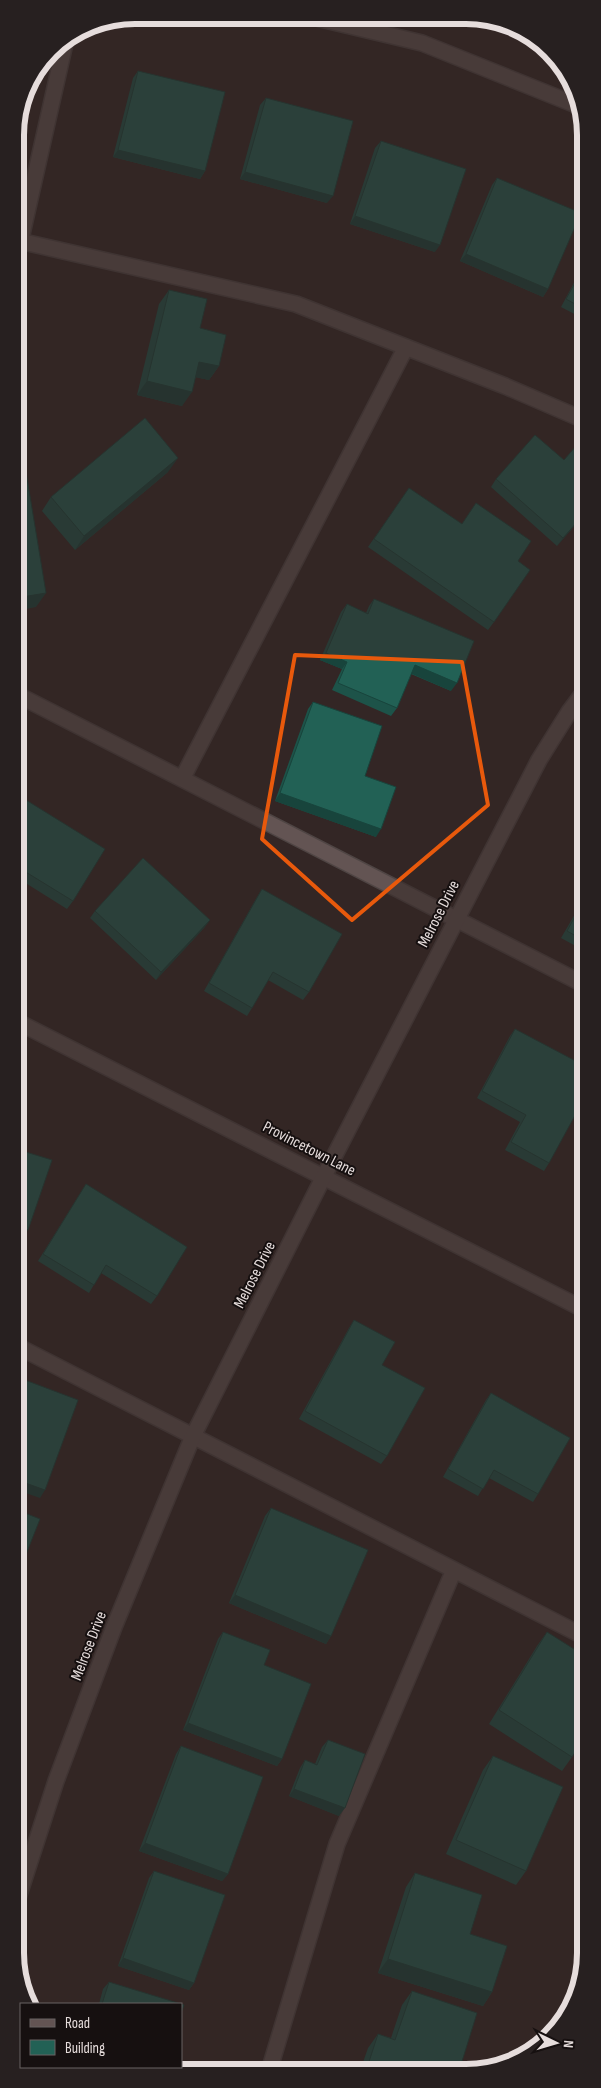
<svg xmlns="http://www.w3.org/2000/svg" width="601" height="2088" viewBox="0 0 601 2088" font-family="'Sofia Sans Condensed',sans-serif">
  <rect width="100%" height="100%" fill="#332625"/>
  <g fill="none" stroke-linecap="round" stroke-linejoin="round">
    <g stroke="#4f4544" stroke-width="18">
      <path id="lane" d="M15,240L296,304L505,386L584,420
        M16,694L585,985
        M182,779L406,347
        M17,1346L585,1637
        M269,2071L337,1844L454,1570"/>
    </g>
    <g stroke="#4f4544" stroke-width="18">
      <path id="street" d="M308,16L422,43L581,107
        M15,265L66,39
        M16,1021L585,1310"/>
    </g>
    <g stroke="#4f4544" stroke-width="18">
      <path id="secondary" d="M17,1901L56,1781L114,1627L193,1436L324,1176L539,760L569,712L584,692"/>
    </g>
    <use href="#lane" stroke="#635453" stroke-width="15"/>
    <use href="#street" stroke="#635453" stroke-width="15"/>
    <use href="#secondary" stroke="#635453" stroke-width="15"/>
  </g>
  <path fill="#1d5349" d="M138,71L205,171L200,179L113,157L133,78Z
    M266,98L327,203L240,179L260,105Z
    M381,141L435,252L350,224L375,148Z
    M497,178L548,289L543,297L460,261L492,185Z
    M584,264V319L561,307Z
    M169,290L200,328L219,366L209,380L196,377L182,406L137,395L159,304Z
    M168,472L75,550L42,511L51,497Z
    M496,479L584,515L557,546L491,487Z
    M409,488L462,524L518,561L494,622L488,630L368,547Z
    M374,599L451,691L411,674L397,708L391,716L332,690L342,669L320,660L341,612L347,604L366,613L369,606Z
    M313,702L365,776L376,837L275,801L308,709Z
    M26,800L73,901L67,909L16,877V815Z
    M262,889L309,992L303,1000L268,980L252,1008L247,1016L204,991L257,897Z
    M585,897V951L561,938Z
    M95,911L210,920L204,928L156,980L90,918Z
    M515,1029L549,1163L544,1171L505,1150L520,1122L477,1098L510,1036Z
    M585,1180V1187L582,1186Z
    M86,1184L157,1296L151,1304L101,1273L89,1293L38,1261Z
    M354,1320L382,1365L387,1456L381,1464L299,1419L349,1328Z
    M491,1393L538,1494L533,1502L489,1478L478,1496L443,1477L486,1400Z
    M271,1508L331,1636L326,1644L229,1603L265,1516Z
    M585,1551V1581L575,1577Z
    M223,1632L264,1665L282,1759L277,1766L183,1730L218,1639Z
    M547,1632L580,1708L572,1757L562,1771L489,1724L537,1646Z
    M328,1740L339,1816L289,1796L300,1768L305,1760L315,1764L322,1747Z
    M181,1746L228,1874L222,1881L139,1851L176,1754Z
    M493,1756L526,1871L516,1885L446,1854L483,1770Z
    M154,1871L194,1983L189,1990L118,1966L149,1878Z
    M415,1873L470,1934L492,1992L483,2006L378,1973L406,1887Z
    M109,1982L181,2004H99L103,1989Z
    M412,1991L459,2071H360L368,2048L378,2034L391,2038L402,2005Z"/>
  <path fill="#18443c" d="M118,150L205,171L200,179L113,157Z
    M245,172L333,196L327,203L240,179Z
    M355,216L440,245L435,252L350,224Z
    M466,254L548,289L543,297L460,261Z
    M199,362L219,366L209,380L189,376Z
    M147,381L192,392L182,406L137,395Z
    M178,458L168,472L75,550L84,536Z
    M584,514V515L557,546L563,538Z
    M46,593L36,607L16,611V598Z
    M326,653L347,662L342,669L320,660Z
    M415,665L457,683L451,691L410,673Z
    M280,793L381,829L376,837L275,801Z
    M210,920L204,928L156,980L161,972Z
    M16,1226L28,1230L23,1238L16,1236Z
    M17,1480L45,1490L40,1498L17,1490Z
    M581,1569L585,1571V1581L575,1577Z
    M235,1595L331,1636L326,1644L229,1603Z
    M188,1723L282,1759L277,1766L183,1730Z
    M294,1789L345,1808L339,1816L289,1796Z
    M145,1843L228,1874L222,1881L139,1851Z
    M123,1958L194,1983L189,1990L118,1966Z
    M388,1959L492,1992L483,2006L378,1973Z"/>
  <path fill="#226155" stroke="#18443c" d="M138,71L225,92L205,171L118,150Z
    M266,98L353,121L333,196L245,172Z
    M381,141L466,169L440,245L355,216Z
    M497,178L581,213L548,289L466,254Z
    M584,267V309L566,299Z
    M169,290L207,299L200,328L226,335L219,366L199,362L192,392L147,381Z
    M145,418L178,458L84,536L51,497Z
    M535,435L564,460L584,437V514L563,538L496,479Z
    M26,472L46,593L16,598V474Z
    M409,488L462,524L476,503L531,541L518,561L530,570L494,622L374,539Z
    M374,599L474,641L457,683L415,665L397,708L338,683L347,662L326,653L347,604L368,614Z
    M313,702L382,726L365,776L396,787L381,829L280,793Z
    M26,800L105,849L73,901L16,866V816Z
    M143,858L210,920L161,972L95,911Z
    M262,889L342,934L309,992L273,972L252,1008L209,983Z
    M585,898V941L567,931Z
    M515,1029L585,1066V1097L549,1163L511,1142L526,1115L482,1091Z
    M16,1149L52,1160L28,1230L16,1226Z
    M86,1184L187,1247L157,1296L106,1265L94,1285L43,1254Z
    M354,1320L395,1342L382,1365L425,1388L387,1456L305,1411Z
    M17,1377L78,1400L45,1490L17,1480Z
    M491,1393L570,1438L538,1494L494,1470L483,1489L448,1469Z
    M271,1508L368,1550L331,1636L235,1595Z
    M17,1510L40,1519L17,1577Z
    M585,1557V1571L581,1569Z
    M223,1632L270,1650L264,1665L311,1684L282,1759L188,1723Z
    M547,1632L585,1656V1698L580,1708L585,1711L586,1735L572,1757L499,1710Z
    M328,1740L365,1754L345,1808L294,1789L305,1760L317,1765Z
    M181,1746L263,1777L228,1874L145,1843Z
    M493,1756L563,1787L526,1871L456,1840Z
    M154,1871L225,1895L194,1983L123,1958Z
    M415,1873L482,1895L470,1934L507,1946L492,1992L388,1959Z
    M109,1982L181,2004H102Z
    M412,1991L477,2013L459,2071H366L378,2034L395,2040Z
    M181,2004L184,2005L181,2013Z
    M104,2067H165L163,2071H111Z"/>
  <path d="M0 0H601V2088H0ZM295,655L462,662L488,805L352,920L262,839Z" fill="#332625" fill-opacity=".55" fill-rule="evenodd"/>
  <path fill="none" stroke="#e8590c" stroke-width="4" stroke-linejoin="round" d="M295,655L462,662L488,805L352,920L262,839Z"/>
  <g text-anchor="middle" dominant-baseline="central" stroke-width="4" stroke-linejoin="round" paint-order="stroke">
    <g font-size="16" fill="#e6dddc" stroke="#161010">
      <text transform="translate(439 914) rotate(-63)">Melrose Drive</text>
      <text transform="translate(309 1149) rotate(27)">Provincetown Lane</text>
      <text transform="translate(255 1275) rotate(-63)">Melrose Drive</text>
      <text transform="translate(89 1646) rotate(-69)">Melrose Drive</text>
    </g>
  </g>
  <path d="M0 0H601V2088H0ZM135 24H466A111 111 0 0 1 577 135V1953A111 111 0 0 1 466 2064H135A111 111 0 0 1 24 1953V135A111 111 0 0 1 135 24Z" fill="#272020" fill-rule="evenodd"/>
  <path fill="none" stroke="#e6dddc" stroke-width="6" d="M135 24H466A111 111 0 0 1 577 135V1953A111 111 0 0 1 466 2064H135A111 111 0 0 1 24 1953V135A111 111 0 0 1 135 24Z"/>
  <rect x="20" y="2003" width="162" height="65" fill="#161010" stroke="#696262"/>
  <rect x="30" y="2019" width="25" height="8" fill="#635453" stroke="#696262"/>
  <text x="65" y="2028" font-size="15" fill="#e6dddc">Road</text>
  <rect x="30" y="2040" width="25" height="15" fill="#226155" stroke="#696262"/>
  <text x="65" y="2053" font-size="15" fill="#e6dddc">Building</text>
  <g transform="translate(556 2043) rotate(95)" stroke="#161010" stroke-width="4" paint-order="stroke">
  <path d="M0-4L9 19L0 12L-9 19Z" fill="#e6dddc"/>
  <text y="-8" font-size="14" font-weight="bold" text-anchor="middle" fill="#e6dddc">N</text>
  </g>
</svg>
